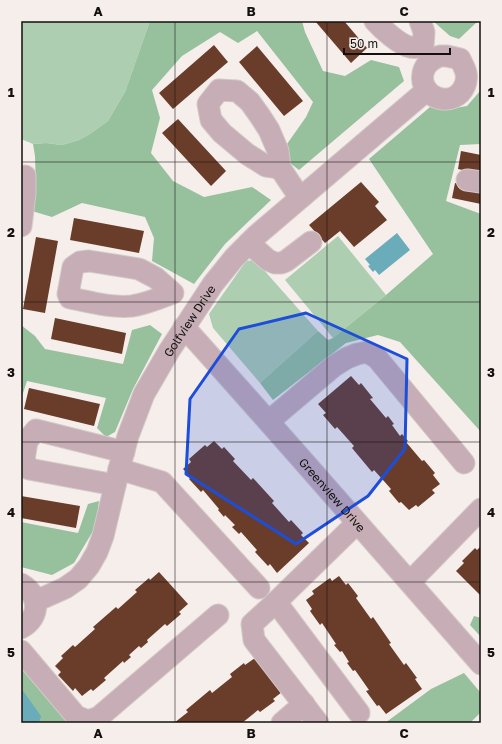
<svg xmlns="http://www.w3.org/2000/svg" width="502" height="744" viewBox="0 0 502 744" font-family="'Golos Text',sans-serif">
  <rect width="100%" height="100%" fill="#f6eeeb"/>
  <path fill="#aeceb2" d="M21,21H150L125,92L108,121L90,134L79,140L62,145L46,143L33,144L21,139Z
    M338,236L386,295L333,338L285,280Z
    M255,260L318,331L260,383L213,328L209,314L246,261Z"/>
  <path fill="#96c19c" d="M150,21H302L305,32L323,71L345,76L371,60L399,67L404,81L299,170L290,163L287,144L306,117L313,102L257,31L238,43L220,32L182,56L152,90L160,118L151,153L173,181L204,197L252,187L271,200L225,244L194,284L152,261L154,238L145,217L82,203L52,217L32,211L36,189L35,156L33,144L46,143L62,145L79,140L90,134L108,121L125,92Z
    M433,21H478L459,39L450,36Z
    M481,90V144L460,145L446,201L481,214V432L400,342L378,335L346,343L273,400L260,383L318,331L328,340L333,338L386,295L433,254L369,159L430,107L444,110L467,106Z
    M21,325L35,336L45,349L123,364L132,330L150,325L162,334L133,389L115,432L106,437L97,428L106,398L27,381L21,399Z
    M99,501L96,526L74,563L52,575L21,567V522L78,533L88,504Z
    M474,616L481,618V637L470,625Z
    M21,662L73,723H21Z
    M464,673L480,692V713L470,723H385L431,689Z"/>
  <path fill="#6bacbb" d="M397,233L410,250L379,275L375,270L373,272L368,266L370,265L365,259Z
    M21,688L41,716L39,723H21Z"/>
  <path fill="#6a3d2b" d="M315,21H344L367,48L351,63Z
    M214,45L228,62L173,109L159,93Z
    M257,46L303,101L284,116L239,62Z
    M178,119L226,171L211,186L162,133Z
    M461,151L481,155V174L458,169Z
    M361,182L379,202L375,206L387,220L354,247L340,231L325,243L309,225Z
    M455,183L481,188V204L452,198Z
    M74,218L144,231L139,253L70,240Z
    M36,237L58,241L45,313L23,309Z
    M55,318L126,333L122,354L51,339Z
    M351,376L359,385L361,383L373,398L370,399L386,418L388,416L394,424L392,425L400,436L402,434L408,441L406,442L422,461L424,460L435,473L433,475L440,484L432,490L435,493L418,507L416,505L409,510L401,502L399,503L389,491L391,489L374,470L372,472L352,448L354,446L337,427L335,429L323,415L326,413L318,404Z
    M29,388L100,404L94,426L24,409Z
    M214,441L222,449L224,447L235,459L233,461L251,480L253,478L274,501L272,503L289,522L291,520L303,533L301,535L309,543L277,573L270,564L268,566L255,552L257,550L241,532L239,534L232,527L235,525L225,515L224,517L218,510L219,509L203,490L201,492L189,479L191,477L183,469L191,462L189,459L205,445L207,447Z
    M21,496L80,506L76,528L21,518Z
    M481,546V596L456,571L464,563L462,561L475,548L477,550Z
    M159,572L188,604L179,612L181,614L167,626L165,624L147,640L148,642L141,648L139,646L129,655L131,657L124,663L123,661L104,678L106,680L93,691L91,689L82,696L75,688L73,691L58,675L61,672L55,666L63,658L61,656L73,645L75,647L95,629L93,627L116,607L118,609L137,592L135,590L149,578L150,580Z
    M339,576L346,585L348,583L358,596L356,598L371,619L373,617L391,643L389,644L404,665L406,663L417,678L415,679L422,689L386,714L379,705L377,706L366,691L369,690L355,670L353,671L347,663L349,662L342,651L340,652L334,645L336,644L322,623L320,625L310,611L312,609L306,600L314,594L312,591L330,578L332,581Z
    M255,658L282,692L273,699L275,701L260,712L258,710L242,723H174L188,712L186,710L210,690L212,693L232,677L230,674L244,663L245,665Z"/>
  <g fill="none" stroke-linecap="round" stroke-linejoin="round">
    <g stroke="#d2cac8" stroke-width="23">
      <g id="minor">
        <path d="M375,21C382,29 400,45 410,47C414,48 419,47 423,47L424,32L420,21"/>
        <path d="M440,56H447L460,59C462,64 465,68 466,73C467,77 466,82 465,85C455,110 418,99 423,73C425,64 432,59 440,56Z"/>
        <path d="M219,90L237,91L250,102L260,116L269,130L278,151L280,168L266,166L247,154L222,133L211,120L208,104Z"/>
        <path d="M280,168L300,198"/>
        <path d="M467,180L481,182"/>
        <path d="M21,226L25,193V176"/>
        <path d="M249,243L268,260L275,263H281L286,261L311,242"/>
        <path d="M89,261L139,269L156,278L173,293C160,298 146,304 132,306C111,308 90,302 70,298L68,294L73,267L80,262Z"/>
        <path id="s1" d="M184,327C284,438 382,551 481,664"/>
        <path d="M269,421L334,366L347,358L357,354L367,352L377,358L464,463"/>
        <path d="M119,469L162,482L259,588"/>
        <path d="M115,485L29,469L24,460L27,441L36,430L124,452"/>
        <path d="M410,582L481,509"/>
        <path d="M21,584C40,595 41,617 21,628"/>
        <path id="s2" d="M36,601L65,588L78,579L89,566L97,552L103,536L119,469L128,436L144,394L169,351L213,284L234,258L257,235L427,90"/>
        <path d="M276,602L359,713"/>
        <path d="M21,651L76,716L88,721L99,717L218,615"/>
        <path d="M282,723L304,704"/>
        <path d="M318,723L254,640L252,624L276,602L357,523"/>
      </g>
    </g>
    <use href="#minor" stroke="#c7adb5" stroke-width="21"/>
  </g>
  <path fill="#1d4ed8" fill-opacity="0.2" stroke="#1d4ed8" stroke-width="3" stroke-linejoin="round" d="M306,313L407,359L405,449L368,496L296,544L186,474L190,399L239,329Z"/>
  <path fill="none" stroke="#13100f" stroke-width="1" stroke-opacity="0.55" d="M175,21V723M327,21V723M21,162H481M21,302H481M21,442H481M21,582H481"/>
  <g text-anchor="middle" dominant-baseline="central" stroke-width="4" stroke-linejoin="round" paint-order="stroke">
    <g font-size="12" fill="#13100f" stroke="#f6eeeb">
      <text stroke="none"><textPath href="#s2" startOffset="332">Golfview Drive</textPath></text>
      <text stroke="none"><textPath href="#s1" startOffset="224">Greenview Drive</textPath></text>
    </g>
  </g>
  <rect width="502" height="744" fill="none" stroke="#f6eeeb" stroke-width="44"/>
  <path d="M344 48v6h106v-6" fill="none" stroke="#13100f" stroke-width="2"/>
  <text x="350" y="48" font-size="12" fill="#13100f" stroke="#f6eeeb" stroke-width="3" paint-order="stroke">50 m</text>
  <rect x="22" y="22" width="458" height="700" fill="none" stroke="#13100f" stroke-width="1.5"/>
  <g font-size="13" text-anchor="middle" font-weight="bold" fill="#13100f">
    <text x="98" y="16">A</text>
    <text x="251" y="16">B</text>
    <text x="404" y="16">C</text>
    <text x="11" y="97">1</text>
    <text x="491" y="97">1</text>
    <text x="11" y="237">2</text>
    <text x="491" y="237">2</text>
    <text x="11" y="377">3</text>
    <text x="491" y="377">3</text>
    <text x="11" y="517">4</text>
    <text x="491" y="517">4</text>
    <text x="11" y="657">5</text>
    <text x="491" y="657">5</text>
    <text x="98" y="738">A</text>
    <text x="251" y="738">B</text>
    <text x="404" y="738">C</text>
  </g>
</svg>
